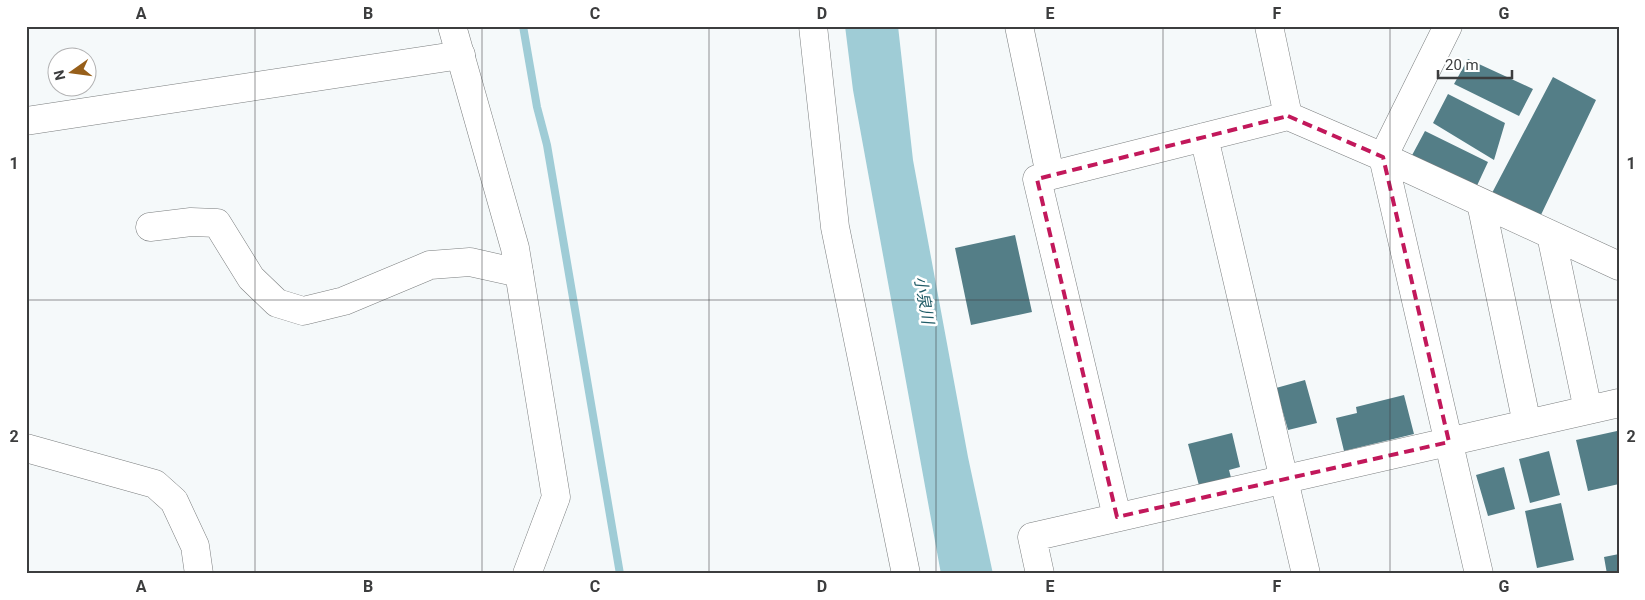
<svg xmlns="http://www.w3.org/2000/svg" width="1645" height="600" viewBox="0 0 1645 600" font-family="Roboto,'Noto Sans JP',sans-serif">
  <rect width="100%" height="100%" fill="#f5f9fa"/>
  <path fill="#9fccd6" d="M845,26H898L913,160L968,457L993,574H941L853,90Z"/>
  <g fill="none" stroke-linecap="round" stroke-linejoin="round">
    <path stroke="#9fccd6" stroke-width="8" d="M523,26L537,107L547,145L620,574"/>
  </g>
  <path fill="#547e87" d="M1468,59L1533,89L1519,116L1454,84Z
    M1553,77L1596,100L1539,219L1492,193Z
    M1448,94L1505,123L1494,160L1433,123Z
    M1425,131L1488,162L1474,192L1410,159Z
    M1015,235L1032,312L971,325L955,248Z
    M1305,380L1317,423L1288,430L1276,388Z
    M1404,395L1414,434L1344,451L1336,418L1357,413L1356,407Z
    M1617,431L1619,484L1588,491L1576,440Z
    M1232,433L1240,467L1229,470L1234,489L1202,497L1188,444Z
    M1549,451L1560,495L1530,503L1519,459Z
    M1504,467L1515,509L1488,516L1476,475Z
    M1561,503L1574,560L1537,568L1525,511Z
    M1619,554V574H1607L1604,557Z"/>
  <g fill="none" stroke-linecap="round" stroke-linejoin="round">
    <g stroke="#7b7e7f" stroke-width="29">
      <path id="street" d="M813,26L835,227L906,574
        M1019,26L1050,175
        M1269,26L1288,116
        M1448,26L1383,157L1479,574
        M26,121L461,55
        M1204,137L1306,574
        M1481,203L1527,424
        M150,227L191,222L217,223L251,278L277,303L303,311L344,301L430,265L470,262L519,273
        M1551,235L1588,410
        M26,448L155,484L174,501L195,546L199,574
        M1117,517L1037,179L1288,116L1383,157L1619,266
        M1040,574L1032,537L1619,403"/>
    </g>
    <g stroke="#7b7e7f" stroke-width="29">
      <path id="secondary" d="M452,26L515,248L556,497L527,574"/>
    </g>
    <use href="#street" stroke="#fff" stroke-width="28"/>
    <use href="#secondary" stroke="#fff" stroke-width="28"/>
  </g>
  <path fill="none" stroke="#c2185b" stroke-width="4" stroke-dasharray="10 6" stroke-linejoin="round" d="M1288,116L1383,157L1449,442L1117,517L1037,179Z"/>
  <path fill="none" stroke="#3c3d3e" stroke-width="1" stroke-opacity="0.55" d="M255,26V574M482,26V574M709,26V574M936,26V574M1163,26V574M1390,26V574M26,300H1619"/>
  <g text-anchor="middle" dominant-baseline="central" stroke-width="5" stroke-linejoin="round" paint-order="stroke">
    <g font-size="16" font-style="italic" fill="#205c67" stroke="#fff">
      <text transform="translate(924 300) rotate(80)">小泉川</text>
    </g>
  </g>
  <rect width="1645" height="600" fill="none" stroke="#ffffff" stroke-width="55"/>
  <g transform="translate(72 72) rotate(256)"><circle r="24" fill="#ffffff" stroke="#b1b1b2"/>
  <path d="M0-4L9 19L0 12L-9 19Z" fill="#975f1a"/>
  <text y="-8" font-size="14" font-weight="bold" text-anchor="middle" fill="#3c3d3e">N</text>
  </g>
  <path d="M1438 70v8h74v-8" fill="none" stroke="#3c3d3e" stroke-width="2.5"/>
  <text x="1445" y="70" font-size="15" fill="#3c3d3e" stroke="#ffffff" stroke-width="4" paint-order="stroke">20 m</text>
  <rect x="28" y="28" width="1590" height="544" fill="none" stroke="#3c3d3e" stroke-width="2"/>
  <g font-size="16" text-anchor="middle" font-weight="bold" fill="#3c3d3e">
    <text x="141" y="19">A</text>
    <text x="368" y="19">B</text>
    <text x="595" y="19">C</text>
    <text x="822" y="19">D</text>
    <text x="1050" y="19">E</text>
    <text x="1277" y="19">F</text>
    <text x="1504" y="19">G</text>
    <text x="14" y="169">1</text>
    <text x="1631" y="169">1</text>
    <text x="14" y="442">2</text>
    <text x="1631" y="442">2</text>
    <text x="141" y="592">A</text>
    <text x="368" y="592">B</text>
    <text x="595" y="592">C</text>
    <text x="822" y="592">D</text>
    <text x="1050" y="592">E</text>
    <text x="1277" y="592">F</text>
    <text x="1504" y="592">G</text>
  </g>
</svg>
